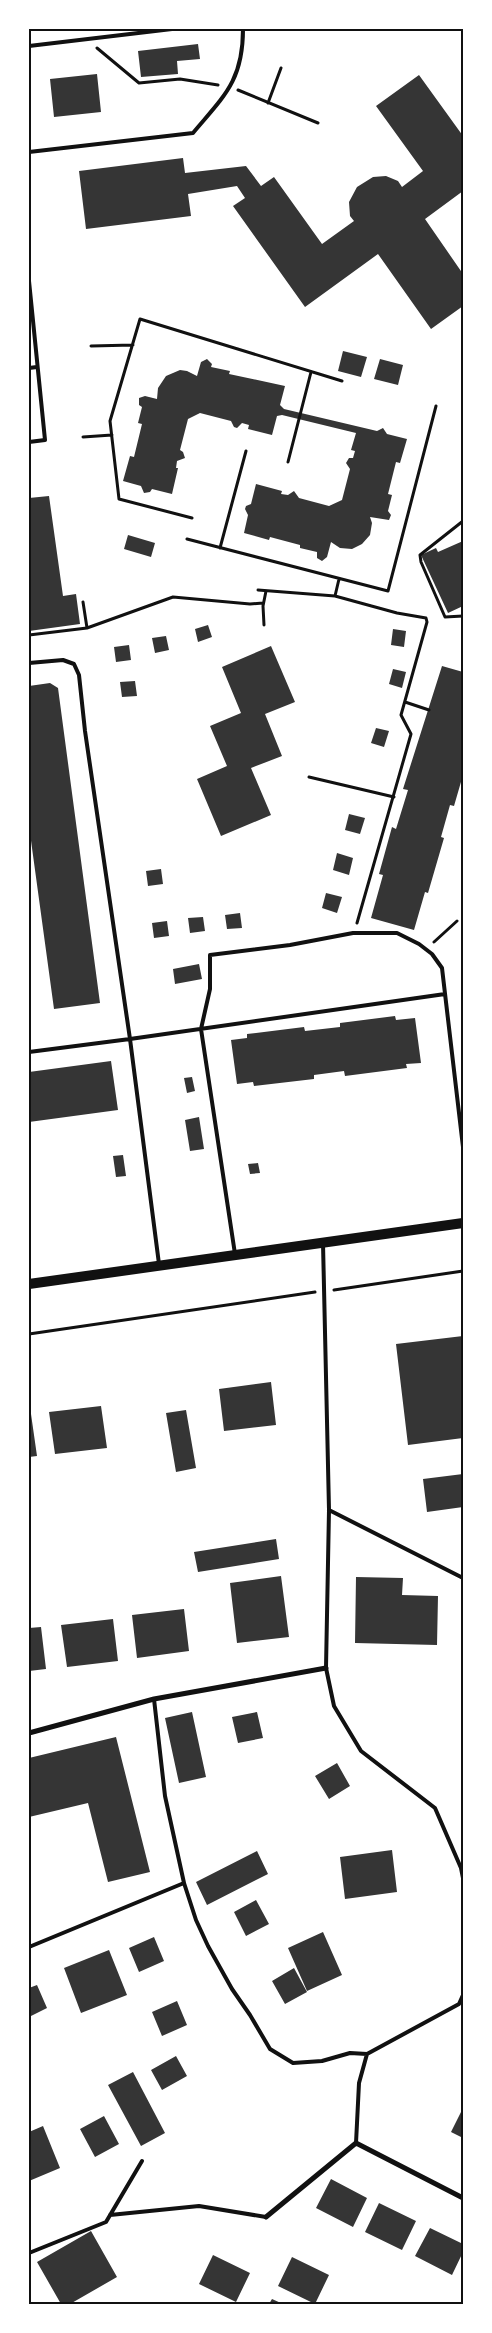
<svg xmlns="http://www.w3.org/2000/svg" width="492" height="2333" viewBox="0 0 492 2333" font-family="Spectral,serif">
  <rect width="100%" height="100%" fill="#fff"/>
  <path fill="#353535" d="M198,44L200,59L177,61L178,74L141,77L138,51Z
    M97,74L101,112L54,117L50,79Z
    M419,75L463,136V191L425,219L463,274V306L431,329L378,254L305,307L233,206L245,198L237,186L188,194L191,216L86,229L79,171L183,158L185,173L246,166L261,186L274,177L322,244L354,221L350,216L349,202L357,187L373,177L386,176L398,181L402,187L423,171L376,106Z
    M343,351L367,357L361,377L338,371Z
    M207,359L212,364L211,367L230,371L229,374L285,386L280,405L284,409L377,431L383,428L387,434L407,439L400,463L396,462L388,494L392,495L388,511L391,515L389,520L370,517L372,523L370,535L362,544L352,549L340,548L331,542L327,557L322,561L317,558V552L300,548V545L270,537L269,540L244,533L248,515L245,509L246,506L251,504L256,484L282,491L281,494L288,495L294,491L299,498L329,506L342,500L350,469L346,463L349,458H353L355,451L351,450L356,433L282,415L277,416L272,435L248,429L249,425L242,423L237,428L234,427L231,421L200,413L188,419L180,450L183,452L185,458L177,461L176,468H178L172,494L152,489L150,492L144,493L141,486L123,481L130,456L134,457L142,424L138,423L142,407L139,405V398L145,396L157,399L158,388L166,376L180,370L187,371L197,376L201,362Z
    M380,359L403,365L398,385L374,379Z
    M49,496L63,596L76,594L80,624L29,631V498Z
    M128,535L155,543L151,557L124,549Z
    M463,541V606L448,613L421,555L436,548L438,552Z
    M208,625L212,637L198,642L195,629Z
    M393,629L406,631L404,647L391,645Z
    M166,636L169,650L155,653L152,638Z
    M129,645L131,660L116,662L114,647Z
    M271,646L295,702L265,714L282,756L251,768L271,815L221,836L197,779L227,766L210,726L241,713L222,667Z
    M442,666L463,672V775L454,806L450,805L441,837L444,838L428,893L425,892L414,930L371,918L383,875L379,874L392,827L396,829L408,790L403,789Z
    M393,669L406,672L402,688L389,684Z
    M135,681L137,696L122,697L120,682Z
    M50,683L58,688L100,1003L54,1009L29,826V686Z
    M376,728L389,731L384,747L371,743Z
    M349,814L365,818L360,834L345,830Z
    M337,853L353,858L349,875L333,870Z
    M161,869L163,884L148,886L146,871Z
    M326,893L342,897L337,913L322,908Z
    M240,913L242,928L227,929L225,915Z
    M203,917L205,931L190,933L188,918Z
    M167,921L169,936L154,938L152,923Z
    M199,964L202,979L175,984L173,969Z
    M395,1016L396,1020L415,1018L421,1063L406,1064L407,1068L345,1076L344,1071L314,1075V1079L254,1086L253,1082L237,1084L231,1040L247,1038V1034L304,1027L305,1031L340,1027V1023Z
    M111,1061L118,1110L29,1122V1072Z
    M192,1077L195,1091L187,1093L184,1078Z
    M199,1117L204,1149L190,1151L185,1120Z
    M123,1155L126,1176L116,1177L113,1156Z
    M258,1163L260,1173L250,1174L248,1164Z
    M463,1336V1438L408,1445L396,1344Z
    M271,1382L276,1425L224,1431L219,1389Z
    M101,1406L107,1448L55,1454L49,1412Z
    M186,1410L196,1468L176,1472L166,1413Z
    M29,1414H31L37,1456L29,1457Z
    M463,1474V1507L427,1512L423,1479Z
    M276,1539L279,1559L198,1572L194,1552Z
    M281,1576L289,1637L237,1643L230,1583Z
    M356,1577L403,1578L402,1595L438,1596L437,1645L355,1643Z
    M184,1609L189,1651L137,1658L132,1615Z
    M113,1619L118,1661L67,1667L61,1625Z
    M41,1627L46,1669L29,1671V1628Z
    M192,1712L206,1777L179,1783L165,1718Z
    M257,1712L263,1738L238,1743L232,1717Z
    M116,1737L150,1872L108,1882L88,1803L29,1817V1758Z
    M337,1763L350,1786L329,1799L315,1776Z
    M392,1850L397,1892L345,1899L340,1857Z
    M257,1851L268,1874L207,1905L196,1882Z
    M256,1900L269,1924L246,1936L234,1912Z
    M323,1932L342,1975L307,1991L288,1948Z
    M154,1937L164,1961L139,1972L129,1948Z
    M109,1950L127,1995L81,2013L64,1968Z
    M294,1968L307,1992L285,2004L272,1981Z
    M37,1985L47,2008L29,2017V1988Z
    M177,2001L187,2025L162,2036L152,2012Z
    M176,2056L187,2076L162,2090L151,2070Z
    M133,2072L165,2133L141,2146L108,2085Z
    M463,2108V2138L451,2132Z
    M104,2116L119,2144L95,2157L80,2129Z
    M43,2126L60,2168L29,2181V2132Z
    M331,2179L367,2198L353,2227L316,2208Z
    M379,2203L416,2221L402,2250L365,2232Z
    M430,2228L463,2244V2252L452,2275L415,2256Z
    M91,2231L117,2277L70,2304H61L37,2262Z
    M213,2255L250,2273L236,2302L199,2284Z
    M292,2257L329,2275L315,2304L278,2286Z
    M272,2299L283,2304H269Z"/>
  <g fill="none" stroke-linecap="round" stroke-linejoin="round">
    <path stroke="#111" stroke-width="3" d="M97,48L139,83L180,79L218,85
      M238,90L318,123
      M268,103L281,68
      M91,346L133,345
      M83,437L112,435
      M288,462L311,372
      M192,518L119,499L110,421L140,319L342,381
      M463,521L420,555L421,562L445,617L463,616
      M187,539L388,591L436,406
      M220,548L246,451
      M258,590L335,596L397,613L426,618L427,622L401,715L411,734L357,923
      M335,596L339,579
      M83,602L87,628
      M264,625L263,606L266,591
      M29,635L87,628L173,597L250,604L263,603
      M405,702L429,710
      M309,777L394,797
      M434,942L457,921
      M463,968V978
      M334,1290L463,1271
      M29,1334L315,1292"/>
    <path stroke="#111" stroke-width="4" d="M29,46L172,29
      M29,152L193,133C224,96 243,81 243,29
      M29,281L45,440L29,442
      M29,368L37,367
      M29,663L63,660L74,664L79,675L85,731L130,1039L445,994
      M463,914V913
      M29,1052L130,1039L159,1264
      M323,1243L329,1510L326,1668L334,1706L361,1751L435,1808L461,1868L463,1878
      M235,1254L201,1029L210,989V955L290,945L353,933H397L419,944L432,954L442,968L463,1147
      M329,1510L463,1578
      M184,1883L196,1920L208,1946L232,1989L250,2015L270,2049L293,2063L322,2061L350,2053L367,2054
      M29,1947L184,1883L165,1796L154,1699
      M356,2143L359,2083L367,2054L459,2004L463,1995
      M110,2215L199,2206L266,2217
      M29,2253L106,2222L142,2161"/>
    <path stroke="#111" stroke-width="5" d="M29,1733L154,1699L326,1668
      M266,2217L356,2143L463,2198"/>
    <path stroke="#111" stroke-width="10" d="M29,1284L463,1223"/>
  </g>
  <rect width="492" height="2333" fill="none" stroke="#ffffff" stroke-width="60"/>
  <rect x="30" y="30" width="432" height="2273" fill="none" stroke="#111" stroke-width="2"/>
</svg>
